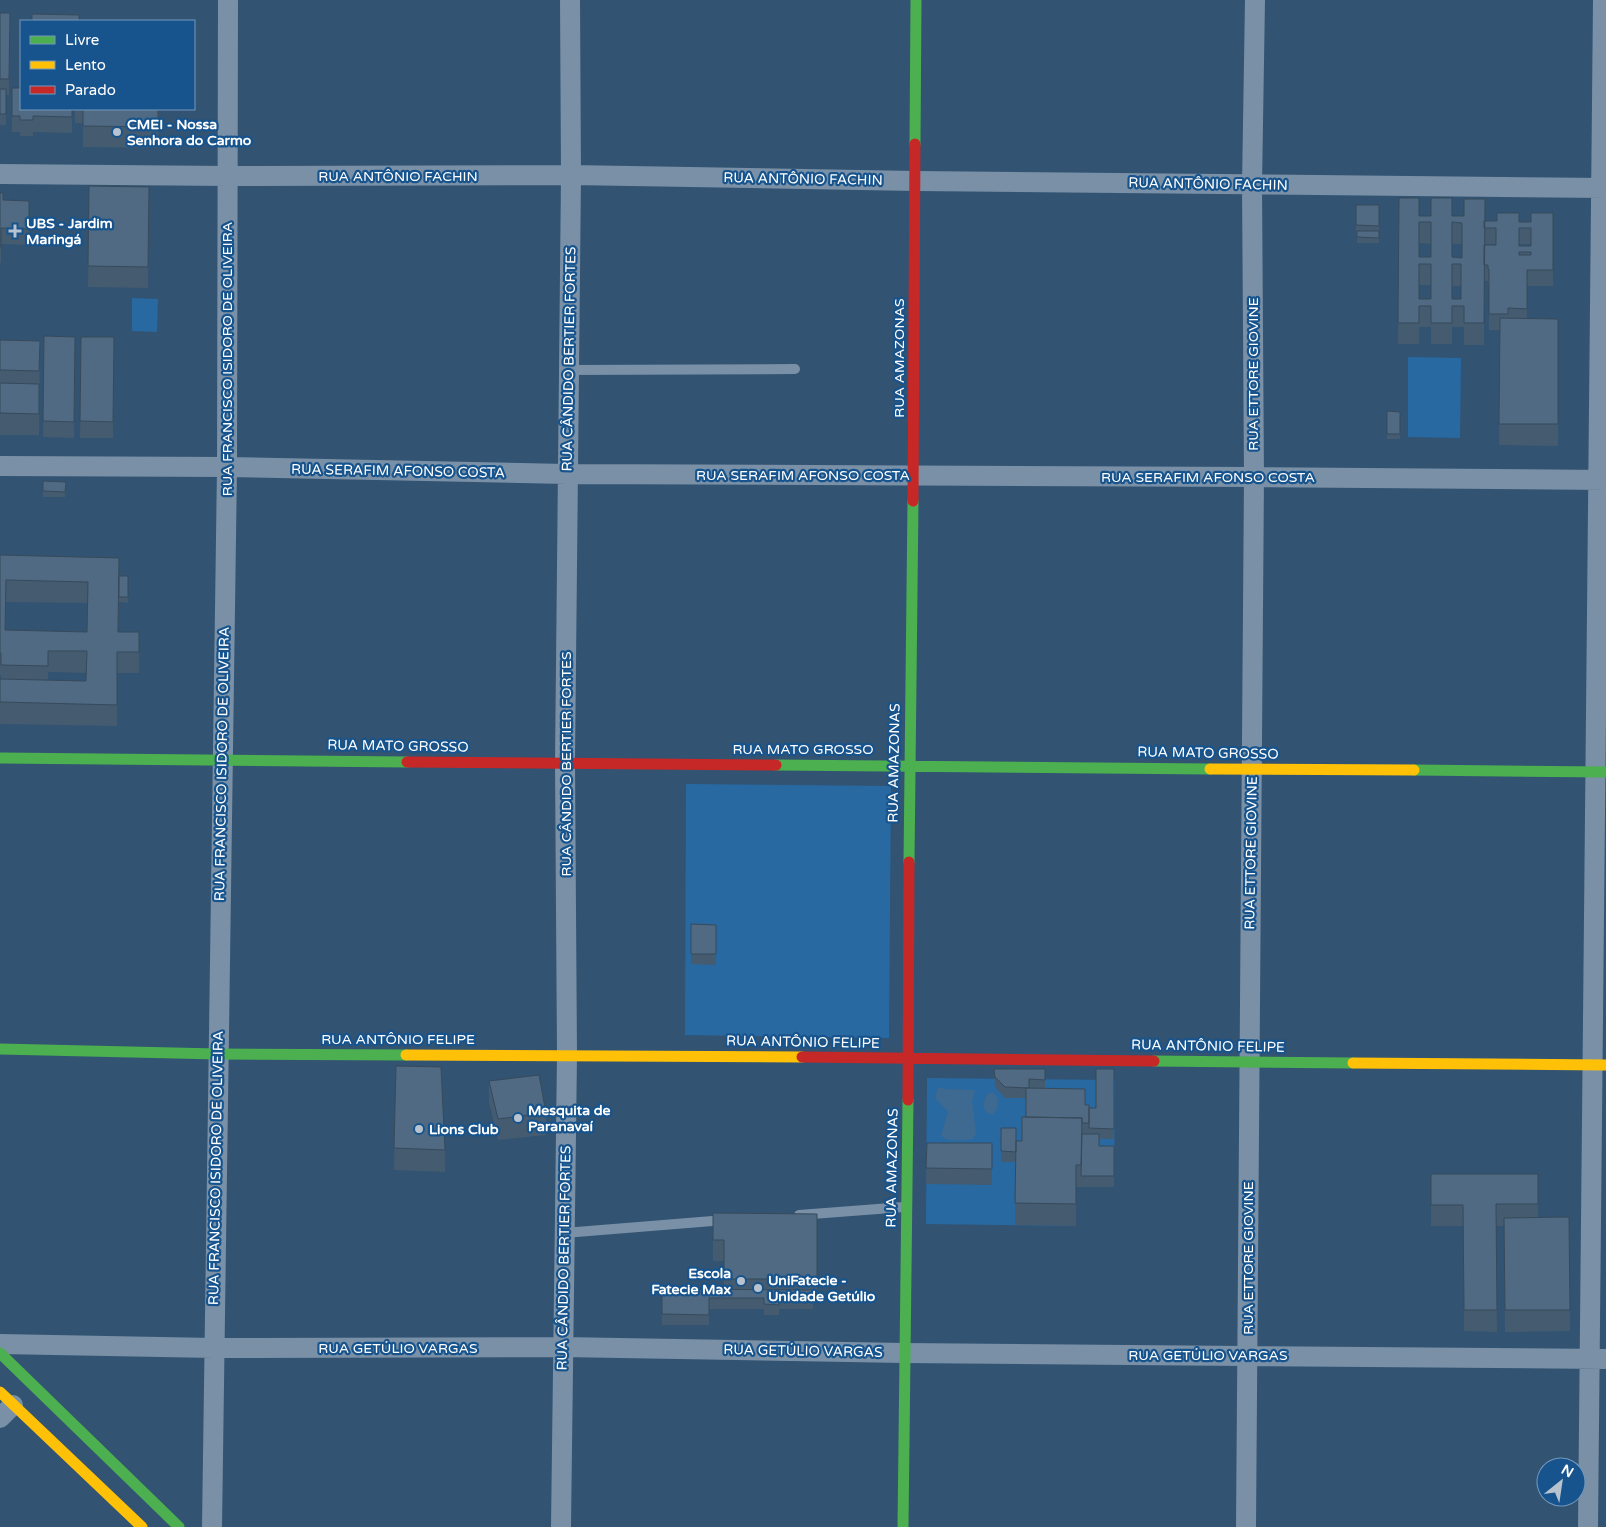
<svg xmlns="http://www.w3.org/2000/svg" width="1606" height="1527" viewBox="0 0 1606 1527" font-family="'Varela Round',sans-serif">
  <rect width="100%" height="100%" fill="#325372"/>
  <path fill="#2869a2" d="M132,298L158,299L157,332L132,331Z
    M1408,357L1461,358L1460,438L1408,437Z
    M686,784L891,786L889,1038L685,1035Z
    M927,1078L1115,1080L1114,1187H1076V1226L926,1224Z"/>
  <path fill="#3e6991" d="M938,1087L946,1089L972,1090L975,1091L972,1101L976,1133L973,1139C964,1140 946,1143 941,1135L948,1112L935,1098Z
    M993,1092C1000,1098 999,1107 993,1114H989C981,1109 983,1099 989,1093Z"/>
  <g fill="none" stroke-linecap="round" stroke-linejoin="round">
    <path stroke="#7990a6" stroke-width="10" d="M569,370L795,369
      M799,1215L904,1207
      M564,1233L725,1220"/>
    <path stroke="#7990a6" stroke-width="20" d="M0,174L228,176L571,175L916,181L1606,188
      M0,466L227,467L567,474L1254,477L1606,480
      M0,1344L214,1348L562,1347L904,1353L1606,1359
      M0,1418L13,1405
      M212,1527L227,467L228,0
      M561,1527L567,1055L565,762L571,175L570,0
      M1246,1527L1254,477L1252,185L1255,0
      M1588,1527L1603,0"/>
    <path stroke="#4caf50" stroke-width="11" d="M915,144L916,0
      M0,758L407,762
      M776,765L1210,769
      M1414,770L1606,772
      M909,862L913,501
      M0,1049L218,1054L406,1055
      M1154,1061L1353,1063
      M0,1353L179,1527
      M903,1527L908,1100"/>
    <path stroke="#ffc107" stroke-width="11" d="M1210,769L1414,770
      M406,1055L802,1057
      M1353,1063L1606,1065
      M0,1392L142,1527"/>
    <path stroke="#c62828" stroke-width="11" d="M913,501L915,144
      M407,762L776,765
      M802,1057L1154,1061
      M908,1100L909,862"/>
  </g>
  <path fill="#445b70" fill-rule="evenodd" d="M0,13H10L9,95H6V125H0Z
    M12,88L72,109V133L33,132V136H20V132H12Z
    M75,109H159L158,148L83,147V123H75Z
    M89,186L149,187L148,288L88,287Z
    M0,193L3,200L29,201V245L1,244V263H0Z
    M1399,198L1419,216H1452L1485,221L1531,222L1553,213V286H1527V318L1558,319V446L1499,445L1500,330H1489V286H1488V281H1484V345H1464V327H1452V344H1431V327H1419V344H1398ZM1419,243L1431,244V257H1419ZM1452,244H1462V258L1452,257ZM1484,244H1496V245H1484ZM1519,244H1531V246H1519ZM1419,285H1431V299H1419ZM1452,286H1461V299H1452Z
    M1356,205H1379V243H1357V236H1356Z
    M44,336L75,337L74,438L43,437Z
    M81,337H114L113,438H80Z
    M0,340L40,341L39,435H0Z
    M1387,411L1400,412V439H1387Z
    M43,481L66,482L65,497H43Z
    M0,555L119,580L128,576V603L119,602L118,632H139V673H117V726L0,724V679L1,680V675H0ZM6,602L87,603V632L5,630ZM48,672L86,673V681H48Z
    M691,924L716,925V965L691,964Z
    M396,1066L445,1150V1172L394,1170Z
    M994,1069H1045V1088L1085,1105L1089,1108H1096L1114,1069V1139H1099V1146H1114V1187H1076V1226L1015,1225L1016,1162H1001V1128L1016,1141H1022L1026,1117V1098H1005L995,1087Z
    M489,1081L546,1113V1135L498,1140L489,1102Z
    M927,1143H992V1185L926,1184Z
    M1431,1174H1538V1217H1569L1570,1331L1505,1332L1504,1226H1496L1497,1332L1464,1331L1463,1226H1431Z
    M713,1213L817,1214V1301H813V1309H779V1315H764V1309H709V1325H662V1289H724V1261H713Z"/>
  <path fill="#4f6a82" stroke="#374a5b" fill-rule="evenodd" d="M0,13H10L9,79H0Z
    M32,14L79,15V21H32Z
    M12,88H21V109H72V117L33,116V120H20V116H12Z
    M0,89H6V114H0Z
    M83,109H158V127L83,126Z
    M89,186L149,187L148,267L88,266Z
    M0,193H3V200L29,201V229L1,228V247H0Z
    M1399,198H1419V216H1431V198H1452V216H1464V199H1485L1484,323H1464V306H1452V323H1431V306H1419V323H1398ZM1419,222H1431V257H1419ZM1452,222L1462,223V258L1452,257ZM1419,264H1431V299H1419ZM1452,264H1461V299H1452Z
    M1356,205H1379V226L1356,225Z
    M1497,213H1519V222H1531V213H1553V270H1527V309L1508,308V314H1489V269H1488V265H1484V245H1496V228H1484V221H1497ZM1519,228H1531V246H1519ZM1519,252H1531V255H1519Z
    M1357,231H1379V238L1357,237Z
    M1500,318L1558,319V424H1499Z
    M44,336L75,337L74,422L43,421Z
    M81,337H114L113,422L80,421Z
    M0,340L40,341L39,371L0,370Z
    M0,383L39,384V414L0,413Z
    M1387,411L1400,412V434H1387Z
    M43,481L66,482L65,492L43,491Z
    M0,555L119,558L118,632H139V652H117V705L0,702V679L86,681L87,651H48V666L1,665V653H0ZM6,580L88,582L87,632L5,630Z
    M119,576H128V597H119Z
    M691,924L716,925V954H691Z
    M396,1066L441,1067L445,1150L394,1148Z
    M994,1069H1045V1080L1029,1079V1088L1005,1087L995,1077Z
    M1096,1069H1114V1129L1089,1128V1108H1096Z
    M539,1075L546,1113L498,1119L489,1081Z
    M1026,1088L1085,1089V1105H1089V1123H1082V1118L1026,1117Z
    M1022,1117L1082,1118L1081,1165H1076V1204L1015,1203L1016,1141H1022Z
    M1001,1128H1016V1152L1001,1151Z
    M1082,1134H1099V1146H1114V1176H1081Z
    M927,1143H992V1169L926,1168Z
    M1431,1174H1538V1204H1496L1497,1310H1464L1463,1205H1431Z
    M713,1213L817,1214V1279H724V1240H713Z
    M1569,1217L1570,1310H1505L1504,1218Z
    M662,1289L813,1290V1299L779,1298V1305L764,1304V1298H709V1315L662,1314Z"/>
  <g fill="#b7c3ce" stroke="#17548d" stroke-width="2">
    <circle cx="117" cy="132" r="5"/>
    <path d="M12.5 223.5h5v5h5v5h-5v5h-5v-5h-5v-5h5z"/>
    <circle cx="518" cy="1118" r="5"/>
    <circle cx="419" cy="1129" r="5"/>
    <circle cx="741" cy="1281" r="5"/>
    <circle cx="758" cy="1288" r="5"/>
  </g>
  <g text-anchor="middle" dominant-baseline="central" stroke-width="4.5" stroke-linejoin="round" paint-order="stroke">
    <g font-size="14" font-weight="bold" fill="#fff" stroke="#17548d" text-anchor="start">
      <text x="127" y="124">CMEI - Nossa<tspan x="127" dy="16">Senhora do Carmo</tspan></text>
      <text x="26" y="223">UBS - Jardim<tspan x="26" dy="16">Maringá</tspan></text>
      <text x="528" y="1110">Mesquita de<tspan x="528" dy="16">Paranavaí</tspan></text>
      <text x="429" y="1129">Lions Club</text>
      <text x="731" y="1273" text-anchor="end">Escola<tspan x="731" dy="16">Fatecie Max</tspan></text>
      <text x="768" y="1280">UniFatecie -<tspan x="768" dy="16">Unidade Getúlio</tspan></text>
    </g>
    <g font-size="14" fill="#fff" stroke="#17548d">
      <text x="398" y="176">RUA ANTÔNIO FACHIN</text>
      <text transform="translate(803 179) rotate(1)">RUA ANTÔNIO FACHIN</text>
      <text transform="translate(1208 184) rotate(1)">RUA ANTÔNIO FACHIN</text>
      <text transform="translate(899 358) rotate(-90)">RUA AMAZONAS</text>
      <text transform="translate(227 359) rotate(-90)">RUA FRANCISCO ISIDORO DE OLIVEIRA</text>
      <text transform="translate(569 359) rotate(-89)">RUA CÂNDIDO BERTIER FORTES</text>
      <text transform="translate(1253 374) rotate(-90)">RUA ETTORE GIOVINE</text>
      <text transform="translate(398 471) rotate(1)">RUA SERAFIM AFONSO COSTA</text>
      <text x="803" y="475">RUA SERAFIM AFONSO COSTA</text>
      <text x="1208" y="477">RUA SERAFIM AFONSO COSTA</text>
      <text transform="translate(398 746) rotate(1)">RUA MATO GROSSO</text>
      <text x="803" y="749">RUA MATO GROSSO</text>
      <text transform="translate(1208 753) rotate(1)">RUA MATO GROSSO</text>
      <text transform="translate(894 763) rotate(-89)">RUA AMAZONAS</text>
      <text transform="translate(222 764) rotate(-89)">RUA FRANCISCO ISIDORO DE OLIVEIRA</text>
      <text transform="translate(566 764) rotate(-90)">RUA CÂNDIDO BERTIER FORTES</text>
      <text transform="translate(1251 853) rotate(-89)">RUA ETTORE GIOVINE</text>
      <text x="398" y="1039">RUA ANTÔNIO FELIPE</text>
      <text transform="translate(803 1042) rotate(1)">RUA ANTÔNIO FELIPE</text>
      <text transform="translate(1208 1046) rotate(1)">RUA ANTÔNIO FELIPE</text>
      <text transform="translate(216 1168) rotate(-89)">RUA FRANCISCO ISIDORO DE OLIVEIRA</text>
      <text transform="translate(892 1168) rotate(-89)">RUA AMAZONAS</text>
      <text transform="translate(564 1258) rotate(-89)">RUA CÂNDIDO BERTIER FORTES</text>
      <text transform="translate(1248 1258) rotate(-90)">RUA ETTORE GIOVINE</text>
      <text x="398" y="1348">RUA GETÚLIO VARGAS</text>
      <text transform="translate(803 1351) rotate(1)">RUA GETÚLIO VARGAS</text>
      <text x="1208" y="1355">RUA GETÚLIO VARGAS</text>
    </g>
  </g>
  <rect x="20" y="20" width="175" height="90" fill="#17548d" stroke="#7498bb"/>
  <rect x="30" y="36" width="25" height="8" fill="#4caf50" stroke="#7498bb"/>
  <text x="65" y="45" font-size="15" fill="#ffffff">Livre</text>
  <rect x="30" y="61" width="25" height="8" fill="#ffc107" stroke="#7498bb"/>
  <text x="65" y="70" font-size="15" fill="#ffffff">Lento</text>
  <rect x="30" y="86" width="25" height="8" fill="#c62828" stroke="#7498bb"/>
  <text x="65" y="95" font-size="15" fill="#ffffff">Parado</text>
  <g transform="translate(1561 1482) rotate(30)"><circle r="24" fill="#17548d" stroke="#7498bb"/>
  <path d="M0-4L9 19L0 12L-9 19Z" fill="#b7c3ce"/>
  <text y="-8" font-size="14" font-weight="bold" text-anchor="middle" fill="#ffffff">N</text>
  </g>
</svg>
